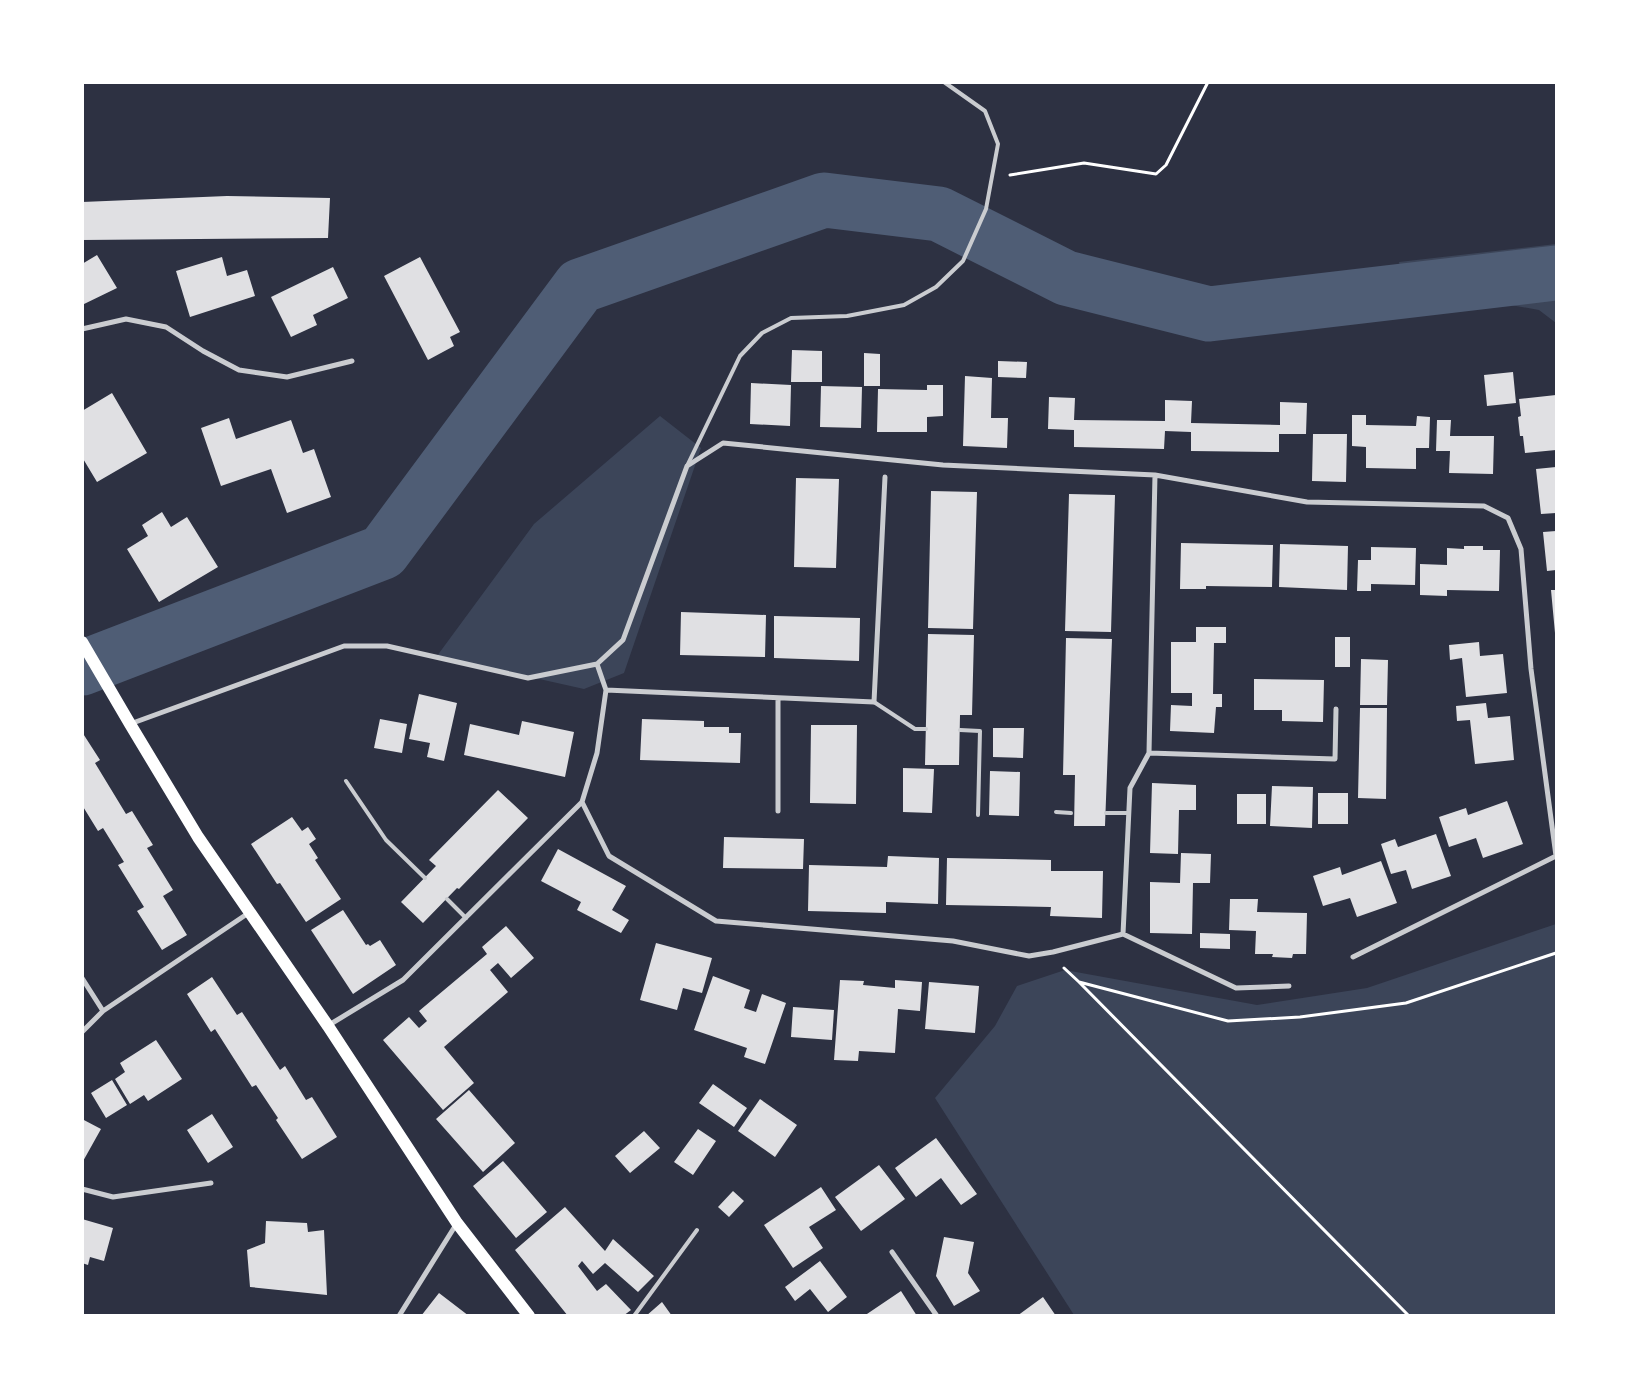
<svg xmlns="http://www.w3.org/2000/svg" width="1639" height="1398" viewBox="0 0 1639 1398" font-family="Inter,sans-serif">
  <rect width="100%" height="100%" fill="#2d3142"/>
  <path fill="#3c4559" d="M1556,244V323L1539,310L1404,286L1399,262Z
    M660,416L701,448L624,673L584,689L437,656L534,524Z
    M1556,924V1315H1074L935,1098L995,1026L1017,986L1065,970L1257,1005L1367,988Z"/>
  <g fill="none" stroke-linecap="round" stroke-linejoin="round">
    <path stroke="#4f5d75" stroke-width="55" d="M82,668L383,552L580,286L824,200L939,214L1066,278L1209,314L1556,273"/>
  </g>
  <path fill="#e0e0e3" d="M227,196L330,198L328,238L82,240V202Z
    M97,255L117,288L82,305V264Z
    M222,257L227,276L247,270L255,296L190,317L176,271Z
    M420,257L460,332L450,337L454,346L428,360L384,276Z
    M333,267L348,298L313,315L317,325L291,337L271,297Z
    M792,350L822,351V382H791Z
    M864,353L880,354V386H864Z
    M998,361L1027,362L1026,378L998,377Z
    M1513,372L1516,403L1487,406L1484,375Z
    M965,376L992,378L991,418H1008L1007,448L963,446Z
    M751,383L791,385L790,426L750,424Z
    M927,385H943V416L927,417V432H877L878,389L927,390Z
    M821,386L862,387L861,428L820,427Z
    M112,393L147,453L97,482L82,457V411Z
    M1556,395V450L1525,453L1523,436H1520L1518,417L1521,416L1519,399Z
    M1049,397L1075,398L1074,420L1165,421V400L1192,401L1191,423L1280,425V402L1307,403L1306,434H1279V452L1191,451V432L1165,431L1164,449L1074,447V430L1048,429Z
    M1352,415H1366V425L1416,426L1417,416L1430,417L1429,448H1416V469L1366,468V447L1352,446Z
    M229,418L236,439L291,420L303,453L314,449L331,497L287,513L271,469L221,486L201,428Z
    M1437,420H1451L1450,436H1494L1493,474L1449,473L1450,451H1436Z
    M1313,434H1347L1346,482L1312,481Z
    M1556,467V513L1541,514L1536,469Z
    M796,478L839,479L836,568L794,567Z
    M931,491L977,492L973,629L928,628Z
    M1069,494L1115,495L1111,632L1065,631Z
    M162,512L171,527L187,517L218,567L159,602L127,549L148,536L142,525Z
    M1556,531V570L1547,571L1543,532Z
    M1181,543L1273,545L1272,587L1206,586V589H1180Z
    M1280,544L1348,546L1347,590L1279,587Z
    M1464,546H1483V550H1500L1499,591L1447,590V596L1420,595V564L1447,565V548L1464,549Z
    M1371,547L1416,548L1415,585L1371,584V591H1357L1358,560H1371Z
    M1551,590H1556V633H1555Z
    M681,612L766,615L765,657L680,655Z
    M774,616L860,618L859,661L774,658Z
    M1196,627H1226V643H1214L1213,694H1222V707H1216L1214,733L1170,731L1171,705L1192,706V693H1171V642H1196Z
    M928,634L974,635L972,715H960L959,765H925Z
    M1335,637H1350V667H1335Z
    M1066,638L1112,639L1105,826H1074L1075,775H1063Z
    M1479,642L1480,656L1503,654L1507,693L1466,697L1462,658L1450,660L1449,645Z
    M1361,659L1388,660L1387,705H1360Z
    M1254,679L1324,680L1323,722L1282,721V710H1254Z
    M419,694L457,703L444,761L427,757L430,743L409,739Z
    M1486,703L1488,718L1510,716L1514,760L1475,764L1470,720L1457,721L1456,706Z
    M1360,708H1387L1386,799L1358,798Z
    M380,719L407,724L402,753L374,748Z
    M642,719L704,721V727H729V733H741L740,763L640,760Z
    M522,721L574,732L565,777L464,755L470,724L519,735Z
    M811,725H857L856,804L810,803Z
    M993,728H1024L1023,758L993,757Z
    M82,732L100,760L95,763L126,814L132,811L153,845L147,848L173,890L163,896L187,935L162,950L137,911L144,907L118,865L124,862L103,828L98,831L82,805Z
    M903,768L934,769L932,813L903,812Z
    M990,771L1020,772L1019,816L989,815Z
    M1152,783L1196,785V810H1179L1178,854L1150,853Z
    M1272,786L1313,787L1312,828L1270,826Z
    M498,790L528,818L459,889L457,888L423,923L401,902L436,866L429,860Z
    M1318,793H1348V824H1318Z
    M1237,794H1266V824H1237Z
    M1507,801L1523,844L1483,858L1476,838L1449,847L1439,817L1466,808L1468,815Z
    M292,817L302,831L308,827L316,839L309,844L318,858L315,860L341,899L306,922L280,883L277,884L251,844Z
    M1436,834L1451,876L1412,889L1406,870L1391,874L1381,844L1395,839L1398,847Z
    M724,837L804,839L803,869L723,868Z
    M558,849L626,886L612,910L629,920L621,933L577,910L581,902L541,881Z
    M1181,853L1211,854L1210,883H1193L1192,934L1150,933V882L1180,883Z
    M888,856L939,858L938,904L886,902V913L808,911L809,865L887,867Z
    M947,858L1051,860V871H1103L1102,918L1050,916L1051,907L946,905Z
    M1381,861L1397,903L1357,917L1350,898L1323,906L1313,876L1340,867L1342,875Z
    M1230,899H1258L1257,912L1307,913L1306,954H1293L1292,958L1272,957L1273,954H1255L1256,931L1229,930Z
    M343,910L366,945L368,944L370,946L380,940L396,965L353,994L311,930Z
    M506,926L534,958L511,978L498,963L490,970L508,992L444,1047L474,1083L443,1110L383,1040L409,1017L419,1028L427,1021L419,1011L487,954L482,947Z
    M1200,933L1230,934V949L1200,948Z
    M656,943L712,958L702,993L683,988L677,1010L640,1000Z
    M713,976L750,990L744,1008L756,1012L762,994L786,1003L765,1064L744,1057L747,1048L694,1030Z
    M212,977L237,1015L242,1012L280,1070L285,1066L306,1100L312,1097L337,1137L302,1159L276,1120L278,1118L256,1085L252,1087L215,1029L211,1032L187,994Z
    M840,980L864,981L863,985L895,988V980L922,982L920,1011L898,1009L895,1053L859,1051L858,1061L834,1060Z
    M929,982L979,986L975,1033L925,1029Z
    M793,1007L834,1010L832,1040L791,1037Z
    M156,1040L182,1079L148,1101L144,1095L130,1104L115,1079L125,1072L120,1063Z
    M112,1080L127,1105L106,1118L91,1093Z
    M713,1084L747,1108L734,1127L699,1103Z
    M469,1090L515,1143L483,1172L436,1119Z
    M760,1099L797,1125L775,1157L738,1131Z
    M212,1114L233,1147L208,1163L187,1130Z
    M82,1119L101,1129L82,1163Z
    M698,1129L716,1141L693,1175L674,1162Z
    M644,1131L660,1148L630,1173L615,1156Z
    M936,1138L977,1194L961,1205L941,1178L916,1197L895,1168Z
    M503,1161L547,1212L516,1238L473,1186Z
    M879,1165L905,1199L861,1231L835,1197Z
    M821,1187L836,1210L809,1227L823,1248L793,1268L764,1225Z
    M733,1191L744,1201L729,1217L718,1207Z
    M565,1207L605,1251L613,1239L654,1276L638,1292L605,1263L593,1274L582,1261L578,1266L597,1291L606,1284L631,1310L623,1316H568L515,1250Z
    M82,1219L113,1228L104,1261L90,1257L88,1265L82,1263Z
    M266,1221L307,1223L308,1232L324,1230L327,1295L250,1287L247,1250L265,1243Z
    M944,1237L974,1242L968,1273L980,1291L954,1306L936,1276Z
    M820,1261L847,1297L828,1312L810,1289L795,1301L785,1287Z
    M901,1291L917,1316H864Z
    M439,1293L469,1316H421Z
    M1043,1297L1056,1316H1017Z
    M662,1302L672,1316H646Z"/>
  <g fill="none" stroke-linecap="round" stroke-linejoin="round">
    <path stroke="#fff" stroke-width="3" d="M1010,175L1084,163L1156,174L1166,165L1208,82
      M1064,968L1079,982L1228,1021L1300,1017L1406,1003L1556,953
      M1079,982L1409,1316"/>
    <path stroke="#caccd0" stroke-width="4" d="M687,466L740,356L762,333L791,318L847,316L904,305L936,287L963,261L986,209L998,144L985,111L944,82
      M874,702L915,729H926
      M960,730L980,731L978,815
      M346,781L386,840L425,878
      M1056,812L1071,813
      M1106,813H1129
      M447,899L466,918
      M634,1316L697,1230"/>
    <path stroke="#caccd0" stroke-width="5" d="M82,329L126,319L166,327L203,351L239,370L287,377L352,361
      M606,690L874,702L885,477
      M130,724L344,646H387L528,678L597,664L623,640L687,466L723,443L943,465L1155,475L1307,502L1484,506L1508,518L1521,549L1531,669L1556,856L1353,957
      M1149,753L1335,759L1336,709
      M582,802L609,856L716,921L953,941L1029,956L1053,952L1123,934
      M778,811V698
      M1123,934L1130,788L1149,753L1155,475
      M1123,934L1236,988L1289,986
      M82,978L103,1011
      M329,1025L403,980L582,802L597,753L606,690L597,664
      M82,1032L103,1011L250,912
      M82,1189L113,1197L211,1183
      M892,1252L937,1316
      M399,1316L457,1223"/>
    <path stroke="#fff" stroke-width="12" d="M82,642L130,724L198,837L328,1026L457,1223L529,1316"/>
  </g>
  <rect width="1639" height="1398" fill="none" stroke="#ffffff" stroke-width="168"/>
</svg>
